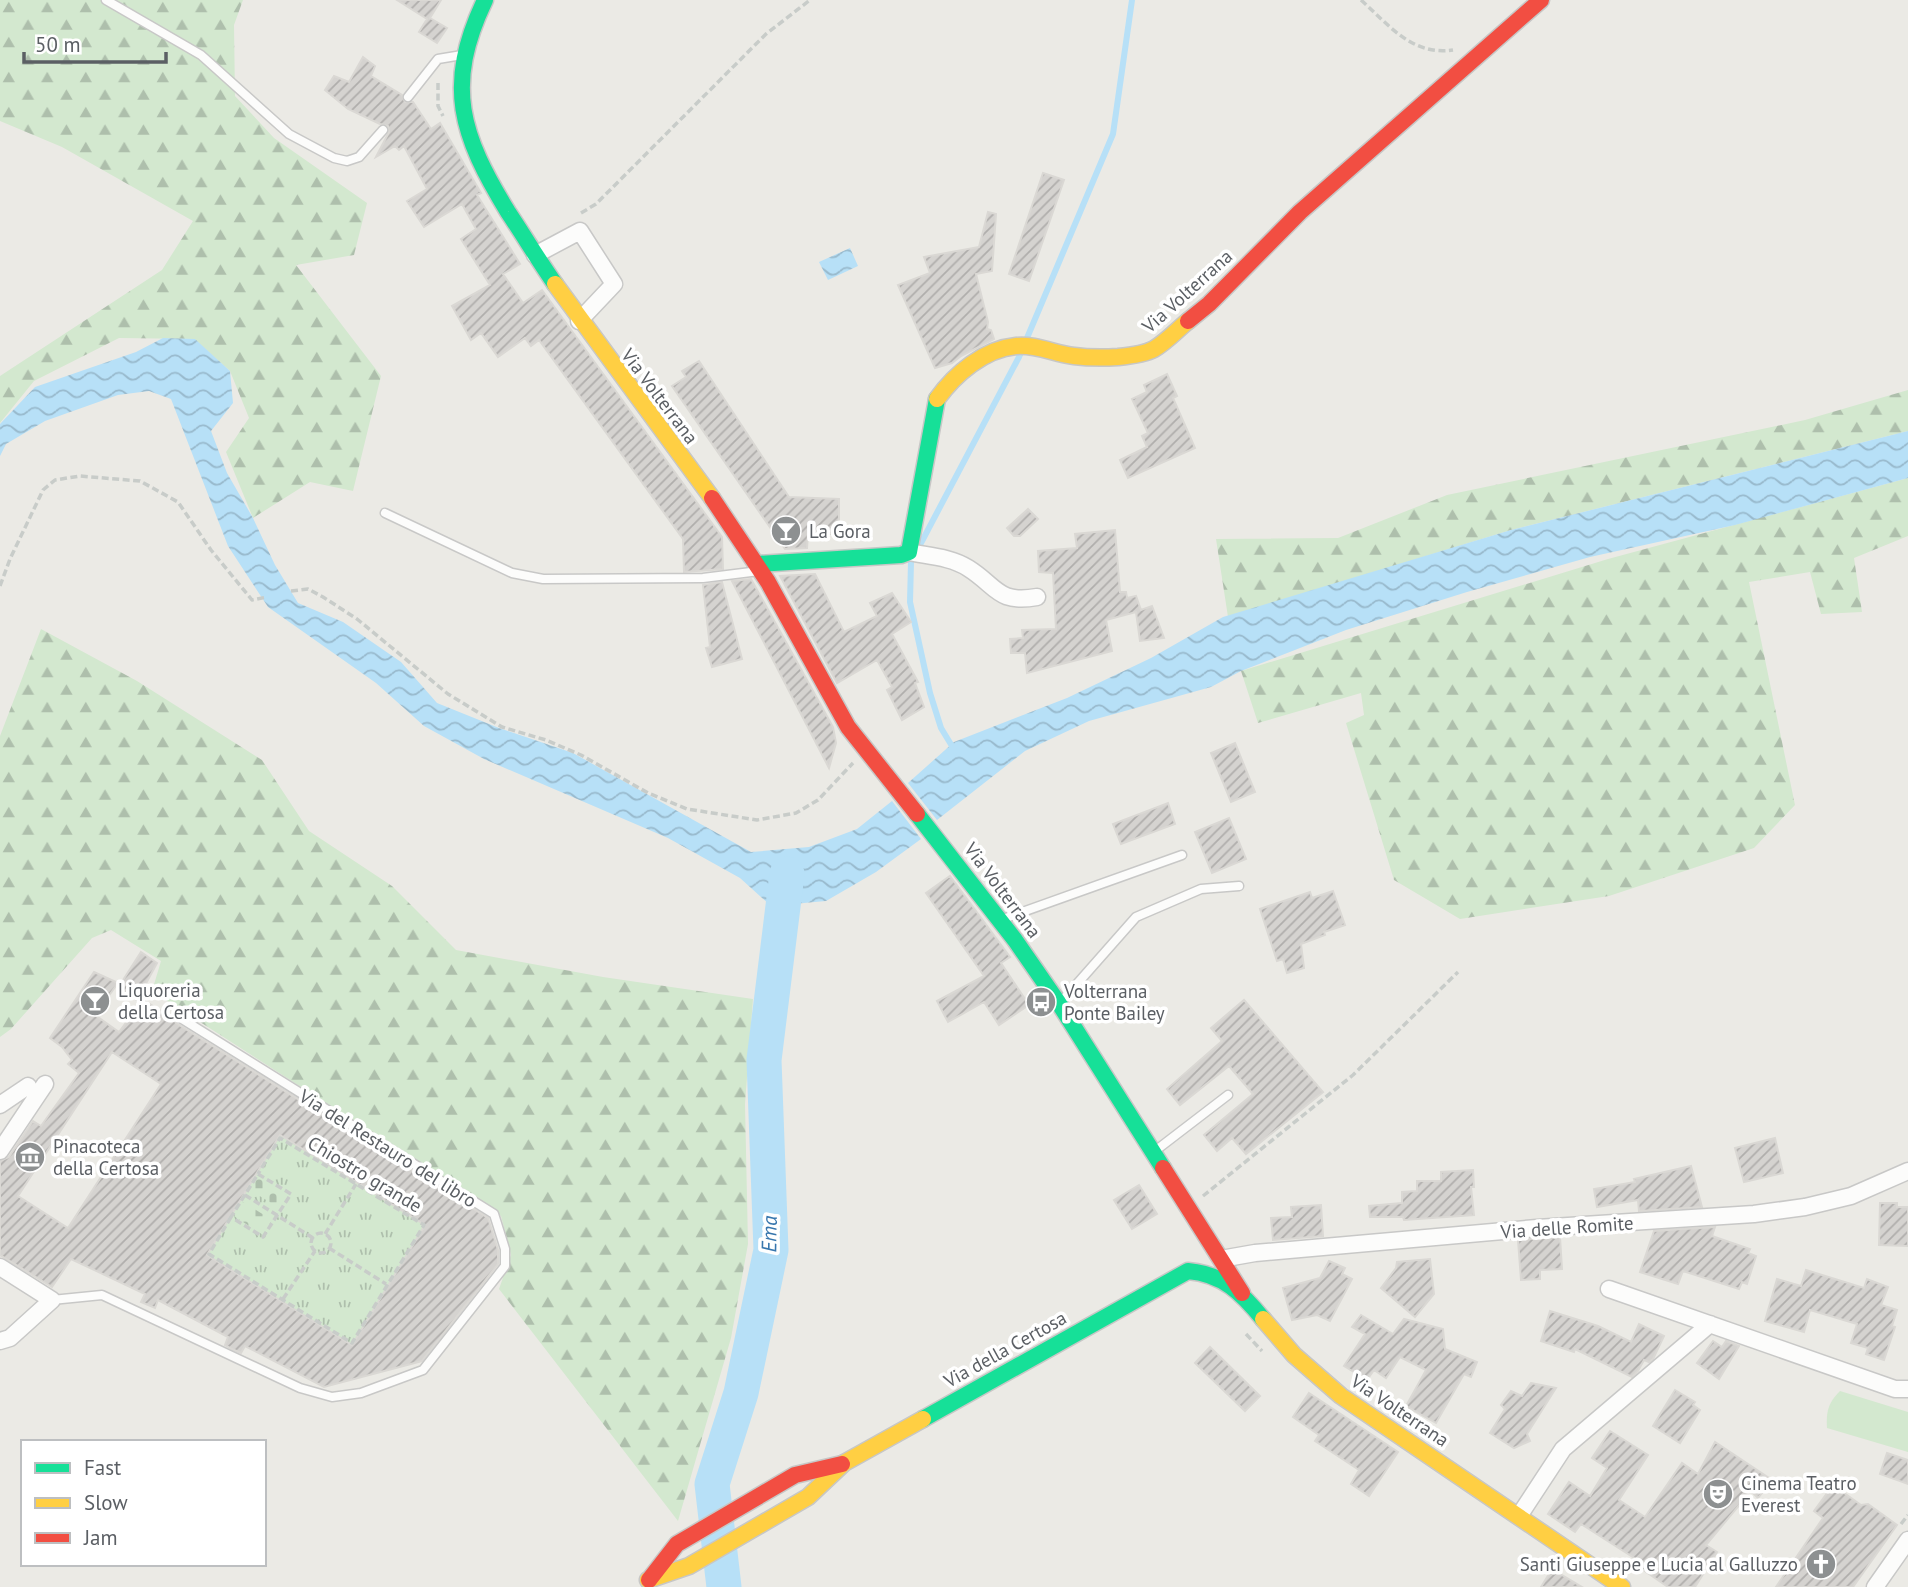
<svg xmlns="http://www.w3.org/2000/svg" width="1908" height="1587" viewBox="0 0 1908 1587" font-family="'PT Sans',sans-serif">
  <defs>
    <pattern id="grass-tufts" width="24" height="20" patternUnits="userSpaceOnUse" patternTransform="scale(1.75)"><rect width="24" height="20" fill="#d3e8cf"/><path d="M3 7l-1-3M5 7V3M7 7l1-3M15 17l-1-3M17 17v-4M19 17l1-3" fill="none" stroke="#aebfac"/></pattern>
    <pattern id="forest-firs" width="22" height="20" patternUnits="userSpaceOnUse" patternTransform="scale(1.75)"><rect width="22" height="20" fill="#d3e8cf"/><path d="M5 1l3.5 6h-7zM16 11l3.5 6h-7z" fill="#aebfac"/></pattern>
    <pattern id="cemetery-stones" width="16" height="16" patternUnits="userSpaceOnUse" patternTransform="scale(1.75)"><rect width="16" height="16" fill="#d3e8cf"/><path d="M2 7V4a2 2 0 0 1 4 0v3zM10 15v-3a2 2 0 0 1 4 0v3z" fill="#aebfac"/></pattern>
    <pattern id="water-waves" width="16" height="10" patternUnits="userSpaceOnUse" patternTransform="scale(1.75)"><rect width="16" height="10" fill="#b7e0f7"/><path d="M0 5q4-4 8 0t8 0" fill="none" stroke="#98b9cc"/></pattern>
    <pattern id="building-hatch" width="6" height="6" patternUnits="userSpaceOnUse" patternTransform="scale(1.75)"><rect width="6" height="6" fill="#d5d3d0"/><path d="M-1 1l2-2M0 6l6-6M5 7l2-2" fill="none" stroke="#b0aeac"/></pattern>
  </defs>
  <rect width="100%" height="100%" fill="#ebeae5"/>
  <path fill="url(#grass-tufts)" d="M280,1135L425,1225L352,1345L207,1255Z"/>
  <path fill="url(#forest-firs)" d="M0,0H243L234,25L235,96L274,138L367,203L354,255L296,265L381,376L353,491L310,482L253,518L226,452L249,418L230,371L194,339L119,338L34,381L0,423V376L162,270L193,221L62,147L0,121Z
    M1908,390V431L1511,530L1228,617L1216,539L1338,538L1447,495L1805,420Z
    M1908,478V536L1854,558L1862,612L1821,614L1810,572L1749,582L1795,805L1754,848L1609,896L1460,919L1394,880L1346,723L1364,715L1361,693L1258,723L1241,671L1608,559Z
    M41,629L137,681L262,760L309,831L392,886L456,950L603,977L753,999L745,1104L748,1244L731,1338L678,1521L499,1289L511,1255L501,1216L152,991L161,961L111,930L92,938L11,1029L0,1037V736Z"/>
  <path fill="url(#cemetery-stones)" d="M258,1177L287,1196L279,1208L250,1190Z
    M243,1202L272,1220L263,1235L234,1216Z"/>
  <path fill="#d3e8cf" d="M1840,1391L1908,1412V1452L1827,1428C1826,1412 1828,1403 1840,1391Z"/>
  <path fill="url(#water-waves)" d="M850,248L858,266L828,280L819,262Z
    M163,338L195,339L230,371L233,403L211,431L227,473L253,518L275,565L298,603L343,622L401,662L437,703L499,728L573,753L751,852L809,847L857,829L892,801L921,839L876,872L826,901L771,906L740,878L668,838L484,759L424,726L376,683L268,607L228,546L171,399L149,391L118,395L45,421L6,444L0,456V424L35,387L136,352Z
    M1908,431V478L1735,525L1590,557L1467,592L1346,630L1241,671L1211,687L1089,721L1025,751L937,820L908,783L954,742L1067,698L1151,658L1223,617L1511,530Z"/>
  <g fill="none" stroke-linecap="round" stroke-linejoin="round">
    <path stroke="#b7e0f7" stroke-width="6" d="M955,751L941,728L930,693L910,602L911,562L1019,357L1113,134L1132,0"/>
    <path stroke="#b7e0f7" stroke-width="35" d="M724,1587L712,1484L741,1393L771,1250L764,1060L787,874"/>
  </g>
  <path fill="url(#building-hatch)" stroke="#dad8d4" stroke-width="2" fill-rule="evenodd" d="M397,0H441L430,18L447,28L437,43L419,32L427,19Z
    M363,57L375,66L371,76L402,95L405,102H413L431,129L440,123L481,193L477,195L520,264L503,274L523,303L542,290L722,537L723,569L684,572L683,539L539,340L531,346L525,338L498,357L481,333L471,340L452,306L490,285L461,239L476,229L462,204L424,227L407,201L427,189L404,146L399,150L395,146L376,157L389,132L388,126L380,124L348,109L325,90L334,76L349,82Z
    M1043,173L1064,180L1029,281L1009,274Z
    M988,212L996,214L992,271L976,274L988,322L987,329L991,330L994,339L961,356L952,363L935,368L898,285L930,273L924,257L979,247Z
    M699,361L789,497L839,499V534H808L807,548L785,549L672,386L686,377L682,371Z
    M1167,374L1177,396L1173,398L1195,448L1128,478L1120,460L1147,447L1142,436L1148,433L1132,399L1147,392L1144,385Z
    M1028,509L1038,519L1020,536H1014L1007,528Z
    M1115,530L1120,592H1126L1127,598L1136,596L1141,610L1152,606L1164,638L1140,641L1136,612L1106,620L1112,651L1027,673L1025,653H1011L1010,639L1023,638L1022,630L1056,629L1053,573L1039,572L1038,551L1077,548L1075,534Z
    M815,574L844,632L877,616L870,603L892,593L911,622L892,634L918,682L915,683L924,707L902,720L887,690L892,687L877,660L837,683L780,576Z
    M751,579L833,727L836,743L829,768L732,581Z
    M722,582L742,659L712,667L706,648L710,647L703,585Z
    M1235,743L1255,792L1231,802L1211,753Z
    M1168,803L1175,824L1121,844L1113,824Z
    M1229,818L1246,859L1212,873L1195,832Z
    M950,876L1010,957L1001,963L1029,1005L999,1025L984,1002L948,1022L937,1001L984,976L926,893Z
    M1333,891L1345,925L1324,932L1325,935L1301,944L1304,968L1287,973L1283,959L1277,961L1260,909L1310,892L1312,898Z
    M141,952L157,963L137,1000L118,988Z
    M94,972L118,983L95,1015L119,1032L143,1000L173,1018L176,1023L488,1218L498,1250V1264L422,1361L324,1387L245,1346L241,1353L232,1349L225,1345L228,1337L158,1300L155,1308L141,1302L145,1294L71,1259L52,1287L0,1255V1161L9,1157L33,1121L41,1126L79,1073L68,1064L72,1060L62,1047L50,1038ZM112,1052L161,1084L68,1228L18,1196ZM280,1135L425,1225L352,1345L207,1255Z
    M1244,1000L1323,1092L1246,1154L1232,1138L1217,1151L1204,1135L1253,1094L1229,1066L1180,1105L1167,1089L1222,1041L1211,1028Z
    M1775,1138L1783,1173L1744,1182L1735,1148Z
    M1691,1166L1702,1207L1639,1211L1638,1200L1597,1207L1594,1189L1635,1182L1634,1179Z
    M1473,1170L1474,1187H1471L1474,1215L1404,1220L1403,1217H1370L1369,1206L1402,1203V1192L1417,1191V1181H1441V1172Z
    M1139,1185L1157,1214L1132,1229L1114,1200Z
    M1880,1203H1897V1207H1908V1246L1879,1245Z
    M1321,1205L1323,1236L1273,1240L1271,1218L1292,1217L1291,1207Z
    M1715,1227L1712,1236L1750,1249L1748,1253L1756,1256L1747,1284L1742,1282L1739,1289L1683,1271L1678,1284L1640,1272L1654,1231Z
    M1560,1237L1562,1269L1540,1270V1279L1521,1280L1518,1240Z
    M1430,1259L1434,1294L1415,1317L1381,1288L1396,1268L1397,1262Z
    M1329,1261L1345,1268L1342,1274L1352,1279L1330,1321L1317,1315L1292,1320L1283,1288L1320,1278Z
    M1806,1270L1864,1288L1867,1279L1888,1287L1881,1305L1897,1310L1892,1326L1895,1327L1884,1360L1866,1354L1868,1348L1851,1343L1857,1324L1810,1310L1804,1332L1765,1321L1777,1279L1801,1286Z
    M1550,1311L1598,1326L1631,1342L1639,1324L1664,1336L1653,1359L1649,1362L1644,1360L1638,1371L1632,1377L1575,1349L1574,1352L1541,1341Z
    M1361,1315L1393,1334L1404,1319L1443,1329L1445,1349L1477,1362L1471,1377L1464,1374L1436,1423L1406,1406L1426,1370L1400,1357L1386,1378L1374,1370L1367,1380L1344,1366L1365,1334L1352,1327Z
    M1713,1341L1722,1347L1726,1341L1739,1346L1719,1379L1697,1363Z
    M1210,1347L1260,1396L1245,1411L1195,1363Z
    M1531,1383L1556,1388L1527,1434L1530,1441L1514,1448L1490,1433L1505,1409L1501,1405L1511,1391L1522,1396Z
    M1675,1390L1695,1402L1693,1405L1700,1410L1680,1443L1653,1426Z
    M1309,1393L1398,1452L1369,1496L1351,1484L1359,1470L1315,1441L1319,1435L1293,1417Z
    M1610,1431L1648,1455L1619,1500L1645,1517L1682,1463L1698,1474L1715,1442L1772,1480L1758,1498L1751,1491L1706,1545L1717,1552L1695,1587H1668L1639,1567L1642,1563L1581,1524L1575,1532L1548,1514L1569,1482L1590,1496L1607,1468L1592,1458Z
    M1887,1453L1908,1460V1484L1880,1474Z
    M1833,1485L1861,1505L1868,1504L1897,1525L1853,1587H1776L1823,1518L1814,1511Z
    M1552,1569L1582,1587H1541Z"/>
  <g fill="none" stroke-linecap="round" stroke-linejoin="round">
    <g stroke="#c8c8c7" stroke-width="11">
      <path id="lane" d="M106,0L201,55L289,134L334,158L347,161L359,157L383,130
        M408,97L438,59L462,55
        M385,513L512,573L543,579L703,578L759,571
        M1003,919L1182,855
        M1061,1002L1136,917L1201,889L1239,886
        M1155,1151L1228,1095
        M52,1300L102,1295L300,1388L332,1397L361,1393L423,1370L505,1266V1249L494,1214L179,1017"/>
    </g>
    <g stroke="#c8c8c7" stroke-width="19">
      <path id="street" d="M535,255L580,231L614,284L579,321
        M909,552C928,556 951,557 968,568C997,586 997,604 1037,597
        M0,1105L28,1086
        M0,1151L45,1084
        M1221,1259L1255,1253L1537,1228L1754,1214L1805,1207L1851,1196L1908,1171
        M0,1267L52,1300L10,1338L0,1341
        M1609,1289L1895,1389H1908
        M1519,1516L1563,1449L1710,1324
        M1875,1587L1908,1540"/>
    </g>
    <g stroke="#c7c7c6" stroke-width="19">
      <path id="fast" d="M485,0C444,86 461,135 508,212C524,236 539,261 555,284
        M758,564L901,555L909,552L937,399
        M917,814L1015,940L1060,1005L1163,1168
        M923,1419L1188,1271C1223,1274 1242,1293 1263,1319"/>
    </g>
    <g stroke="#c7c7c6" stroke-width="19">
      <path id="slow" d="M555,284L712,498
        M937,399C955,374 984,349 1016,346C1036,344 1055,354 1074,356C1089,358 1103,358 1118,357C1128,356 1145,354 1154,349C1166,342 1177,330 1188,321
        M1263,1319L1294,1355L1341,1396L1622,1587
        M648,1580L689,1566L808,1497L844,1463L923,1419"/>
    </g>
    <g stroke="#c7c7c6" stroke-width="19">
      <path id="jam" d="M1188,321L1209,304L1300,212L1541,0
        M712,498L768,582L848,727L917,814
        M1163,1168L1242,1293
        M649,1580L677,1544L795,1475L842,1464"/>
    </g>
    <path stroke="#c8ccc9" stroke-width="3.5" stroke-dasharray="7 3.5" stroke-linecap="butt" d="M1361,0C1389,25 1412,56 1453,50
      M438,83V106L443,116
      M581,213L596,204L766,34L810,0
      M0,586L10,559L43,490L55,480L80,476L140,481L178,502L211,550L252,600L267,597
      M291,591L308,589L323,597L357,619L448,694L502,727L546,740L581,755L648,793L687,809L757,820L796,813L818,800L853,763
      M258,1174L291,1194L263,1237L231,1217Z
      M245,1195L313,1238
      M1203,1196L1353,1075L1458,972
      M231,1217L209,1254L352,1343L424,1225L280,1138L258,1174
      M311 1243a10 10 0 1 1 20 0a10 10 0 1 1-20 0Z
      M325,1234L356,1184
      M329,1248L386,1284
      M283,1299L315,1251
      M1246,1334L1262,1351
      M1901,1524L1908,1515"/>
    <use href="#lane" stroke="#fcfcfb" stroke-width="8"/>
    <use href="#street" stroke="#fcfcfb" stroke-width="16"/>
    <use href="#fast" stroke="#16e098" stroke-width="16"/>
    <use href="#slow" stroke="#ffcf43" stroke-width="16"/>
    <use href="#jam" stroke="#f24e42" stroke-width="16"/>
  </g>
  <defs>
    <g id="bar-disc" transform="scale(1.575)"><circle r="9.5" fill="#8d9091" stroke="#fff"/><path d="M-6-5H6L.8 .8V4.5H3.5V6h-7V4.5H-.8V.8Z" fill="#fff"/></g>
    <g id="bus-disc" transform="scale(1.575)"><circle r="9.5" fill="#8d9091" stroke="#fff"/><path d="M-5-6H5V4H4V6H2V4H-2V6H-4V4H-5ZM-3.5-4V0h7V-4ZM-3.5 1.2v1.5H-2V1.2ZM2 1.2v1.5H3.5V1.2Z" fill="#fff"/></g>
    <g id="museum-disc" transform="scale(1.575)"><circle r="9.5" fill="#8d9091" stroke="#fff"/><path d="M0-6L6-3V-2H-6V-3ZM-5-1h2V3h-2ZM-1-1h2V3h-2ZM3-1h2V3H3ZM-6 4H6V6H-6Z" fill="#fff"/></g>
    <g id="theatre-disc" transform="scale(1.575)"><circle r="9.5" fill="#8d9091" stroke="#fff"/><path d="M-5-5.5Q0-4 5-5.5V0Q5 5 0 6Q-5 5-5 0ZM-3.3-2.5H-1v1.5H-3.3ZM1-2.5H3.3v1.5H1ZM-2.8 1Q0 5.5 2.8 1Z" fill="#fff"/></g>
    <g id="church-disc" transform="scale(1.575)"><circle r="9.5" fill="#8d9091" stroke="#fff"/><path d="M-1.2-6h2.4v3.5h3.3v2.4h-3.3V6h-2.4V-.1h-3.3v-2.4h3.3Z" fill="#fff"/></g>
  </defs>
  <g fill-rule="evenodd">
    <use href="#bar-disc" x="786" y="531"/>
    <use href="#bar-disc" x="95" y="1001"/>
    <use href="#bus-disc" x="1041" y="1002"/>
    <use href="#museum-disc" x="30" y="1157"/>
    <use href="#theatre-disc" x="1718" y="1494"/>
    <use href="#church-disc" x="1821" y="1564"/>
  </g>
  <g text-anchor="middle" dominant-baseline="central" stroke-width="7" stroke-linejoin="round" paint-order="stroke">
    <g font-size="19" fill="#5b5f64" stroke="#fff">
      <text transform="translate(1187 291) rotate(-42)">Via Volterrana</text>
      <text transform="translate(660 396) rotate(53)">Via Volterrana</text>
      <text transform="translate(1003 890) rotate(53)">Via Volterrana</text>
      <text transform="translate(388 1148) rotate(32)">Via del Restauro del libro</text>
      <text transform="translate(365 1174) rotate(31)">Chiostro grande</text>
      <text transform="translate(1567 1227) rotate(-4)">Via delle Romite</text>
      <text transform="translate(1005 1349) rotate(-29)">Via della Certosa</text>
      <text transform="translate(1400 1410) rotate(34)">Via Volterrana</text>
    </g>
    <g font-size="19" fill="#5b5f64" stroke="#fff" text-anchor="start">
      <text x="809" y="531">La Gora</text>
      <text x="118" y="990">Liquoreria<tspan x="118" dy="22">della Certosa</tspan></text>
      <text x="1064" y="991">Volterrana<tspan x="1064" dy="22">Ponte Bailey</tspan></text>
      <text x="53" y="1146">Pinacoteca<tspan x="53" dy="22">della Certosa</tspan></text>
      <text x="1741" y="1483">Cinema Teatro<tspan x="1741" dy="22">Everest</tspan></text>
      <text x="1798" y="1564" text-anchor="end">Santi Giuseppe e Lucia al Galluzzo</text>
    </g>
    <g font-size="21" font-style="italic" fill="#3776ad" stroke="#fff">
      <text transform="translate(769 1234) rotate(-89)">Ema</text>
    </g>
  </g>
  <rect x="21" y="1440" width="245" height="126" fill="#ffffff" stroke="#bdbfc1" stroke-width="2"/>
  <rect x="35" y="1463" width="35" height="10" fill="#16e098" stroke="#bdbfc1" stroke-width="2"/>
  <text x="84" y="1475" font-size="21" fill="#5b5f64">Fast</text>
  <rect x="35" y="1498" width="35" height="10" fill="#ffcf43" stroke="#bdbfc1" stroke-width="2"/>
  <text x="84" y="1510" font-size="21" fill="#5b5f64">Slow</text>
  <rect x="35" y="1533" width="35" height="10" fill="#f24e42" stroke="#bdbfc1" stroke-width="2"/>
  <text x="84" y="1545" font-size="21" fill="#5b5f64">Jam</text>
  <path d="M24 52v10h142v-10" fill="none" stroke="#5b5f64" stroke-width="3.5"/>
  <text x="35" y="52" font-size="21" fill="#5b5f64" stroke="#ffffff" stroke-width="5" paint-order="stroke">50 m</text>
</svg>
